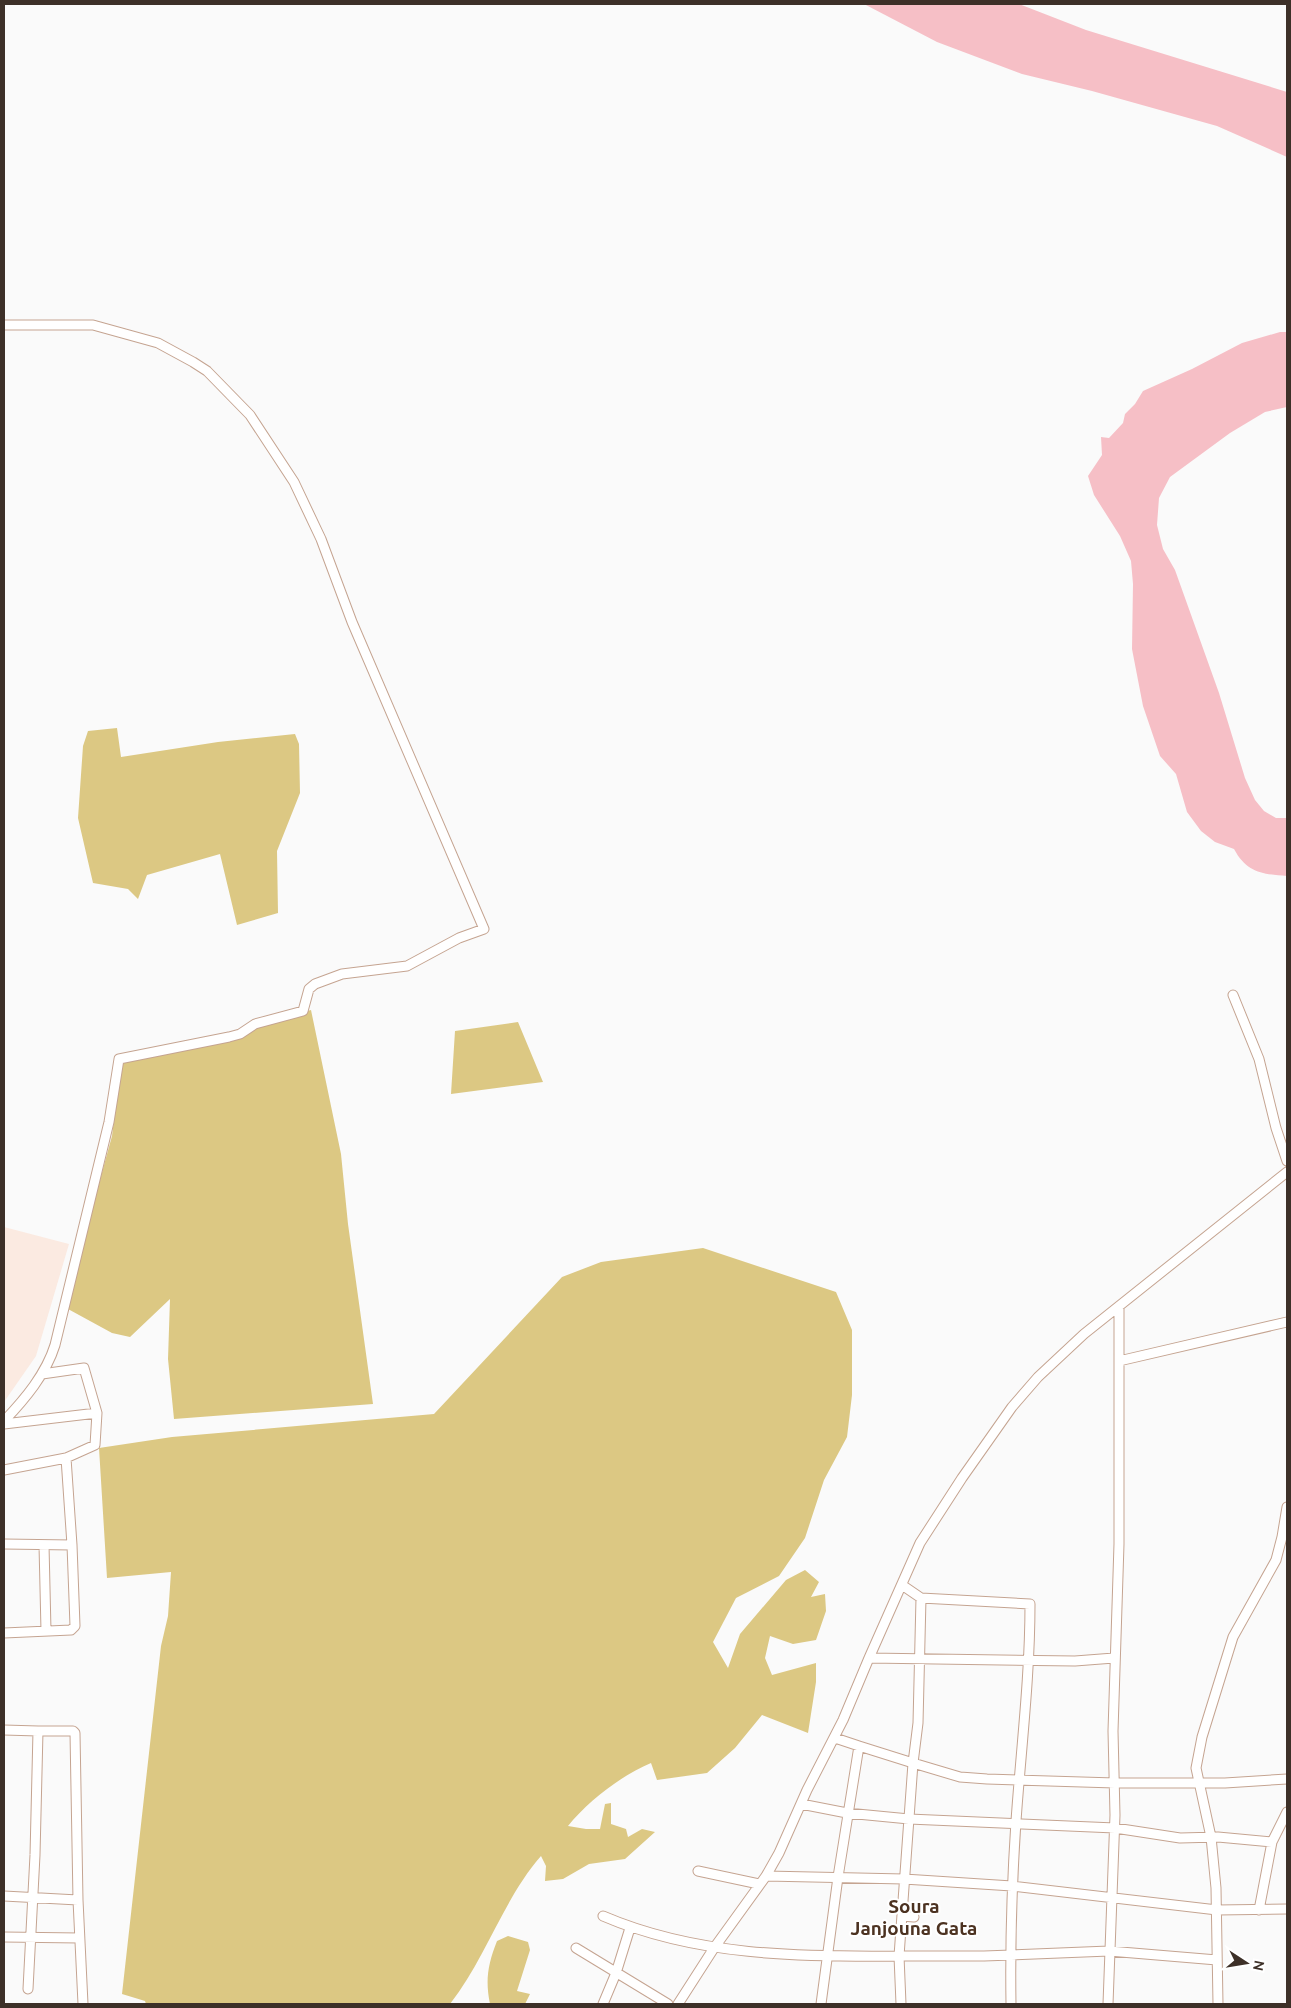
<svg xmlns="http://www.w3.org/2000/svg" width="1291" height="2008" viewBox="0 0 1291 2008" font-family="Ubuntu,sans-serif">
  <rect width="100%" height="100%" fill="#fafafa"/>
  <path fill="#fbeae1" d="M4,1227L69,1244L36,1356L4,1402Z"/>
  <path fill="#dcc883" d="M117,728L121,757L218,742L295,734L299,744L300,793L277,851L278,913L237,925L220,854L147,875L138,899L128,889L93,883L78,818L83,746L88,731Z
    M311,1010L341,1154L348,1224L373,1404L174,1419L168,1359L170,1299L130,1337L112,1333L68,1309L75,1271L112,1136L121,1061L242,1035L251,1026Z
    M518,1022L543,1082L451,1094L455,1031Z
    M703,1248L836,1292L852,1330V1395L847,1437L824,1480L805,1538L779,1576L736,1598L713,1642L728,1668L740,1634L786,1580L805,1570L819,1582L811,1597L825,1594L826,1611L816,1640L793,1644L770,1636L765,1658L772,1675L816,1663V1682L808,1733L762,1715L735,1748L707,1773L657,1780L651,1763C622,1775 588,1801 568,1826L586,1829H600L605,1804L611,1803V1824L626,1829L628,1837L642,1829L655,1832L625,1859L589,1864L563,1879L545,1881L546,1866L541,1856C504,1898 486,1958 450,2004H146L145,2001L122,1994L161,1646L168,1616L171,1572L107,1578L99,1448L172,1437L434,1414L562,1277L601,1262Z
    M508,1936L528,1942L530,1950L517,1991L530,1994L525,2004H490C485,1980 488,1964 497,1941Z"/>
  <path fill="#f6bfc6" d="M864,4H1019L1086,30L1287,92V157L1217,126L1092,91L1022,74L937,42Z
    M1280,332H1287V407L1265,412L1230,433L1170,477L1159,498L1157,525L1163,549L1175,570L1219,693L1245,778L1255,800L1264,811L1276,818H1287V876C1262,874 1247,873 1234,849L1215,842L1201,831L1187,812L1176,774L1160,756L1143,706L1132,649L1133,584L1131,561L1120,536L1094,495L1088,476L1102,455L1101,437L1109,438L1123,423L1125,414L1135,404L1143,391L1192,369L1242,343Z"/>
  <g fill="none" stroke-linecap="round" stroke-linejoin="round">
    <g stroke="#c5a491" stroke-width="11">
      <path id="minor" d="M4,325H93L158,343L193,362L207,371L250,415L294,482L321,539L352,622L484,929L459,938L407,966L342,974L315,984L309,989L303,1011L255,1024L240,1034L229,1037L119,1059L109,1122L55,1345C46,1374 25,1399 4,1421
        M1233,995L1259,1059L1276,1128L1287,1161
        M1119,1361L1287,1322
        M4,1424L97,1413
        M66,1458L72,1545
        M4,1470L66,1458L95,1445L97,1413L84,1368L42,1374
        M4,1544L72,1545L75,1626L71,1630L4,1633
        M44,1545L46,1631
        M902,1585L921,1598L918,1723L913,1763L960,1777L987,1779L1115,1783H1225L1287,1779
        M921,1598L1030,1604C1030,1677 1021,1749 1016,1821C1012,1882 1010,1943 1011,2004
        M869,1658L1075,1661L1114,1658
        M4,1730L38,1731L35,1855L28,1989
        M38,1731H73L75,1733L78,1900
        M835,1738L859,1746
        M801,1804L847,1813L909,1819L1115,1828L1180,1838L1218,1837L1272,1842
        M698,1871L759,1884
        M766,1876L904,1879L1012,1886L1217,1910L1287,1909
        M4,1896L78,1900L83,2004
        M1259,1910L1272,1842L1287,1812
        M603,1916C696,1956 799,1957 899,1956L901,2004
        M902,1916L914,1917
        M4,1937L79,1938
        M576,1948L668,2004
        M603,2004L616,1973L630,1928
        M678,2004L714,1948L766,1876L779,1853L807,1790L843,1720L869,1658L920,1543L962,1478L1012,1407L1038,1377L1084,1334L1287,1172
        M821,2004L838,1877L859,1746L913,1763L899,1956H984L1109,1951L1217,1960
        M1108,2004L1115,1815L1113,1731L1119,1544V1306
        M1218,2004L1216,1888L1211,1837L1196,1768L1202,1737L1233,1637L1276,1560L1282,1537L1287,1507"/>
    </g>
    <use href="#minor" stroke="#fff" stroke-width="9"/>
  </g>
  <g text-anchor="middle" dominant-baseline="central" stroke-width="4" stroke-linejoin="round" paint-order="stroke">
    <g font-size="19" font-weight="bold" fill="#4c3221" stroke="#fff">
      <text x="914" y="1906">Soura<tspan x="914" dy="22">Janjouna Gata</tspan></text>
    </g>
  </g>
  <rect width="1291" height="2008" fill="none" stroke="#3d3028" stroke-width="10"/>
  <g transform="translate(1246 1963) rotate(102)" stroke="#ffffff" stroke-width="4" paint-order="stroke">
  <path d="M0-4L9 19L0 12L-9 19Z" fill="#3d3028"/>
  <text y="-8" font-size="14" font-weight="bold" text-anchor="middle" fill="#3d3028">N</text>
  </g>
</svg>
